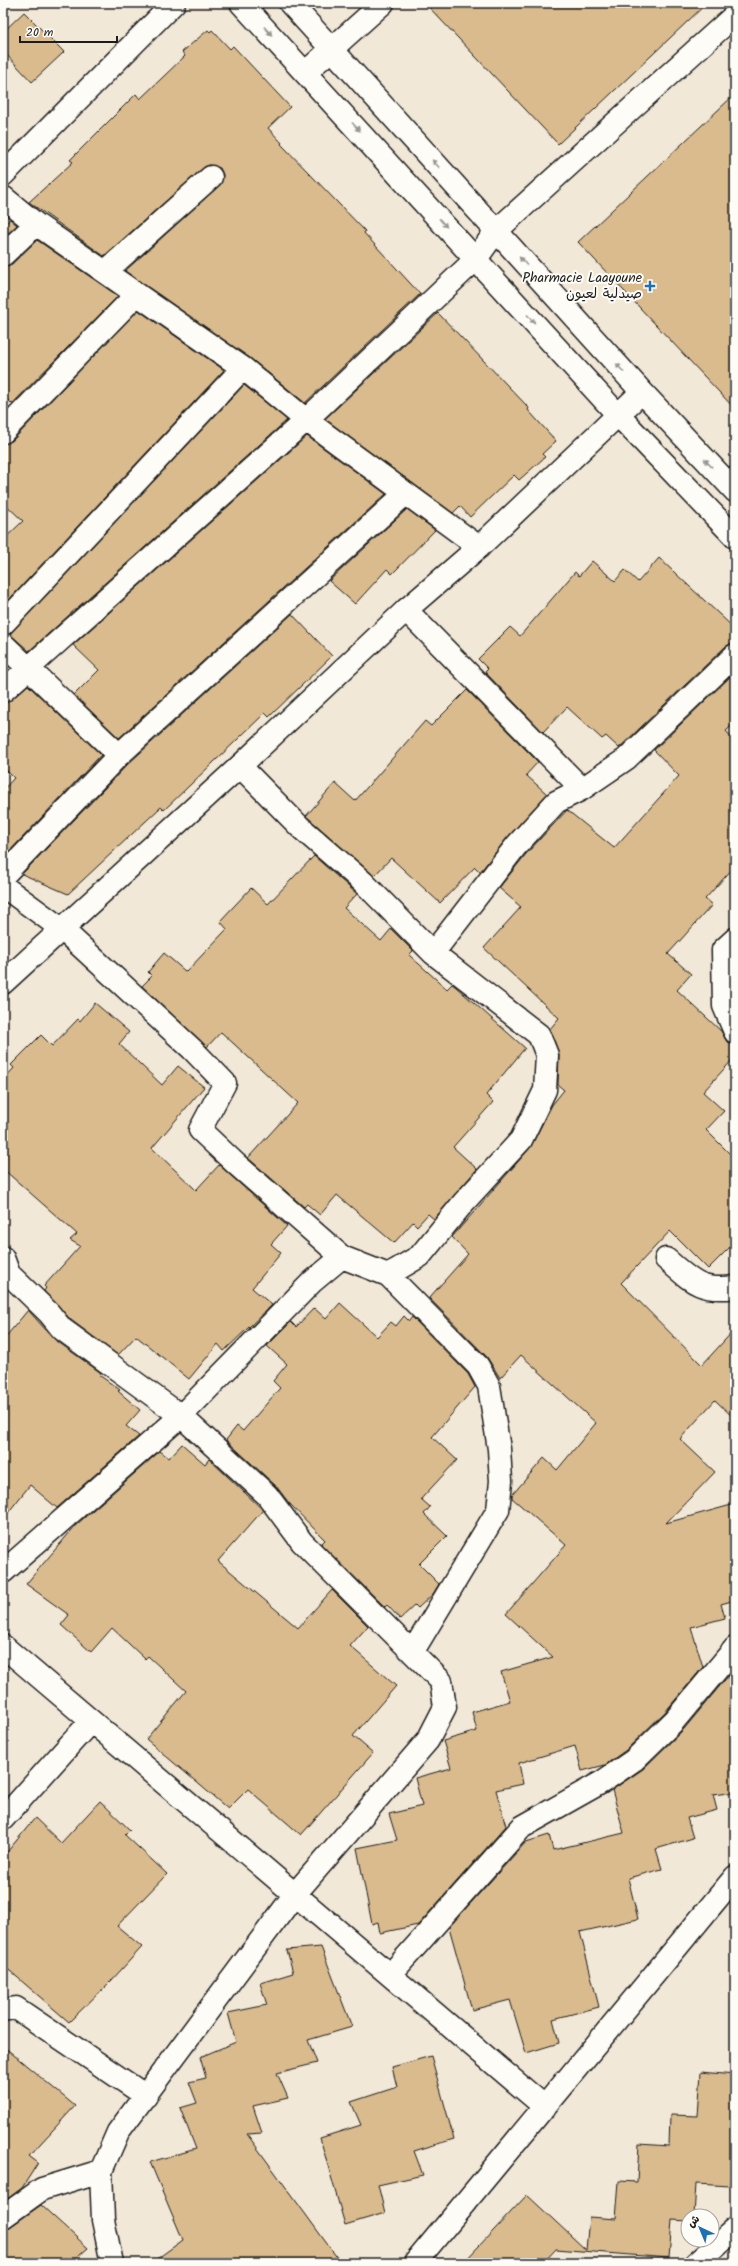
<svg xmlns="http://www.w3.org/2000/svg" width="738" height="2266" viewBox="0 0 738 2266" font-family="Kalam,'Playpen Sans Arabic',sans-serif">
  <rect width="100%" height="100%" fill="#f2e8d7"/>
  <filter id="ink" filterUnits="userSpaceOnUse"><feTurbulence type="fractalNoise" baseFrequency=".025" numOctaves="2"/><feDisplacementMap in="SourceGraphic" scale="8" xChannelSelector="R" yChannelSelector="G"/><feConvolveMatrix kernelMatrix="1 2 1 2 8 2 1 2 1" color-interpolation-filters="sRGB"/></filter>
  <g filter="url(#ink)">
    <path fill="#dabb8d" stroke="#1c1c1c" d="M425,3H707L558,144Z
      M24,12L64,52L32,82L3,51V32Z
      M208,30L210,32L212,30L230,49L233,46L290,107L268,128L282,143L281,144L365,231L364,233L420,294L305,403L250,358L125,271L219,186L223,175L220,168L209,165L203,168L104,256L29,202L73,162L70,160L136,94L140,99L185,56L182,52Z
      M735,94V409L578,242Z
      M10,219L17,225L3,238V226Z
      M37,240L118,296L12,404L3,395V267L12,264Z
      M138,310L224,370L3,606V540L23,521L3,502V444L12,441Z
      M438,313L529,408L528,410L556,441L542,454L545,457L519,480L514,475L470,517L460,506L453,513L325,419Z
      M244,385L287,420L29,651L10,634Z
      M307,436L386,494L119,738L74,695L99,670L73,645Z
      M407,509L435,530L392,574L387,569L355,604L329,581Z
      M659,558L735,629V643L726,646L619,748L606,736L602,739L567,707L543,732L485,672L488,669L478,659L510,627L520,636L575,572L579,576L592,561L615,581L625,570L638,582Z
      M292,614L332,656L269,717L265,713L164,810L161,807L68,894L22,874L128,764Z
      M735,672V723L726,731L735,741V866L705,899L712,905L668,954L691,974L677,990L721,1031L727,1042L735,1044V1057L703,1092L724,1111L706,1130L735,1159V1242L708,1269L670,1231L621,1283L702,1365L735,1329V1419L715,1400L680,1439L715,1472L666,1523L735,1504V1600L721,1604L725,1618L691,1627L703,1667L665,1712L626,1750L605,1765L582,1771L575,1746L519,1763L523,1784L496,1790L506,1826L418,1925L380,1933L378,1922L372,1924L357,1848L397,1840L389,1814L422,1806L415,1778L451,1768L443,1741L477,1731L472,1712L510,1701L501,1672L553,1657L506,1614L566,1545L512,1498V1495L544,1458L557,1470L596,1423L521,1355L500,1378L487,1357L429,1298L468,1254L452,1237L530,1148L552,1105L564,1090L558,1085L559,1055L550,1029L559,1018L484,948L521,907L499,888L526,854L567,810L614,848L679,776L654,750Z
      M28,685L101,755L3,858V790L14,778L3,767V703L11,700Z
      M467,690L538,762L526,775L547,794L507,838L480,872L475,867L440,903L391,858L374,876L306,816L335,783L355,801L425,721L431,726Z
      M314,856L357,894L344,908L381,941L391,929L413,951L409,955L447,989L452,984L456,987L525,1048L486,1095L493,1102L453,1147L477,1169L434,1219L428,1214L417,1226L413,1222L394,1243L337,1195L320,1215L307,1204L304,1207L248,1158L298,1103L221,1032L207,1047L142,986L152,976L148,972L164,953L186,972L227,929L220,921L251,888L268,904Z
      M95,1003L129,1032L119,1044L162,1085L178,1066L204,1087L152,1148L196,1190L219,1165L287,1226L271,1244L281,1253L252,1288L272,1305L224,1351L218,1344L189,1379L136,1336L118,1355L71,1320L44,1291L46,1288L44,1286L80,1246L70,1240L77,1234L3,1169V1080L14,1068L11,1065L41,1035L52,1046L78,1019L80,1021Z
      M340,1303L377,1337L391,1322L396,1326L404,1316L409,1321L412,1317L468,1374L475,1387L432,1437L457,1460L421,1499L430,1507L424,1514L447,1536L419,1564L439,1584L433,1594L418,1608L415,1605L400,1619L387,1605L385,1607L321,1544L325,1540L289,1503L276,1486L226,1440L237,1426L243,1431L280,1388L273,1381L287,1364L267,1346L291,1322L296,1327L314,1308L326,1319Z
      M28,1310L54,1339L101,1373L99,1375L120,1390L118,1391L140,1410L126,1426L139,1436L57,1508L30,1485L3,1519V1340Z
      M182,1444L205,1464L209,1459L263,1510L218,1561L298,1628L332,1590L368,1626L350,1646L396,1686L353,1736L373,1753L301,1835L248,1789L228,1809L146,1739L186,1691L148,1656L145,1659L112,1628L91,1652L61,1625L69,1615L26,1584L76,1525L160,1451L169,1458Z
      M735,1673V1792L713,1795L717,1810L687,1818L693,1838L656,1849L662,1869L628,1878L638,1919L580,1932L599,2007L553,2019L559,2043L526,2053L510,2000L472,2010L449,1927L526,1842L549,1835L553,1850L624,1833L612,1790L643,1769L684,1729L729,1675Z
      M100,1801L130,1830L125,1835L167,1874L117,1926L142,1947L111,1981L69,2022L3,1965V1857L35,1818L61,1843Z
      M321,1947L352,2027L308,2040L317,2063L277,2073L288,2098L253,2106L262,2133L247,2134L341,2263H151L183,2240L150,2162L196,2149L180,2108L197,2103L189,2082L206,2078L200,2057L236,2042L228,2013L267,2005L260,1983L293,1973L287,1950Z
      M3,2046L75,2106L29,2156L38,2163L22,2188L3,2202Z
      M431,2056L454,2139L414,2151L423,2175L378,2185L385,2213L345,2225L320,2138L361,2125L351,2102L397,2087L392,2067Z
      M701,2072L735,2075V2151H732L730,2186L696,2184L694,2216H688V2221L672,2220L669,2258L556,2249L543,2263H463L527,2195L586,2250L589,2217L616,2219L619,2181L637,2182L639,2144L669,2146L670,2115L698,2116Z
      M41,2205L88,2248L71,2263H3V2229L10,2227Z"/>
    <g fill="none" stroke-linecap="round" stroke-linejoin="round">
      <g stroke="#1c1c1c" stroke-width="25">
        <path id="minor" d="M306,72L383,3
          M3,175L174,3
          M3,197L36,224L243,368L306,420L479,547
          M3,255L36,224
          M106,271L211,177
          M3,432L137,294
          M406,610L582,789
          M3,624L243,368
          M3,644L119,755
          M3,691L306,420L476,259L496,231L735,15
          M3,876L119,755L405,494
          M3,886L63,930L192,1049L225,1083L200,1130L236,1164L342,1257
          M735,939L723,950L724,1006L735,1032
          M433,953L516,846L556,802L582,789L626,759L735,655
          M3,1258L9,1274L49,1313L62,1329L181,1416L267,1495L302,1542L441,1681L445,1707L428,1740L295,1894L118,2132L101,2171L103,2220L112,2263
          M666,1259C692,1281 699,1292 735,1287
          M388,1275L478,1366L489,1386L499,1449L501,1481L498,1510L413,1651
          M3,1572L181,1416L312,1282L342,1257L388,1275L420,1256L464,1202L521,1140L545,1090L547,1055L539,1035L433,953L363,882L300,827L240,766
          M3,1646L545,2107
          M3,1819L91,1721
          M390,1975L522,1827L602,1782L634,1760L674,1721L735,1648
          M3,2010L16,2008L146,2096
          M3,2217L42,2189L101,2171
          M415,2263L735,1877
          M696,2263L735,2229"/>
      </g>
      <g stroke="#1c1c1c" stroke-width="25">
        <path id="tertiary" d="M241,3L618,415L735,537
          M290,3L642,392L735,491
          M3,983L240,766L406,610L479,547L642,392"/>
      </g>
      <use href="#minor" stroke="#fdfcf7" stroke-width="22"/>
      <use href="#tertiary" stroke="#fdfcf7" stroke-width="22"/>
    </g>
    <defs><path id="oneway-solid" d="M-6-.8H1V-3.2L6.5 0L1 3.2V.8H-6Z"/></defs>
    <g fill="#989794">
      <use href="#oneway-solid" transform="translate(268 31) rotate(47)"/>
      <use href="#oneway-solid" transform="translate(356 127) rotate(48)"/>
      <use href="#oneway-solid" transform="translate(436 164) rotate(-132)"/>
      <use href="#oneway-solid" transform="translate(443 223) rotate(48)"/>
      <use href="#oneway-solid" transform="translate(523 261) rotate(-132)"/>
      <use href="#oneway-solid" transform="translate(531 319) rotate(48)"/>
      <use href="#oneway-solid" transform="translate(620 368) rotate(-132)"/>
      <use href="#oneway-solid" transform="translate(708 463) rotate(-133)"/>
    </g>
  </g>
  <path fill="#1f6fb2" stroke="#fdfcf7" stroke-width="1.5" d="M648 280h4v4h4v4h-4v4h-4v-4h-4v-4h4z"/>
  <g text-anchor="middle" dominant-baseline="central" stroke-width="4" stroke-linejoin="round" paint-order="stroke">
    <g font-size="14" fill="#1c1c1c" stroke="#fdfcf7" text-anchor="end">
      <text x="642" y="278">Pharmacie Laayoune<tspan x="642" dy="16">صيدلية لعيون</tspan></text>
    </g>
  </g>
  <rect width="738" height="2266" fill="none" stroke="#fdfcf7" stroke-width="16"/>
  <rect x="8" y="8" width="722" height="2250" fill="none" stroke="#1c1c1c" stroke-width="1.5" filter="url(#ink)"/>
  <g transform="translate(700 2228) rotate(316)"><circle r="19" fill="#fdfcf7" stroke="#a3a29f"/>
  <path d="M0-3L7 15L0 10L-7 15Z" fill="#1f6fb2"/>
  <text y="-6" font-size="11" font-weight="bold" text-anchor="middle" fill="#1c1c1c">ش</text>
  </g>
  <path d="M20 36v6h97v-6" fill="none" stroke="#1c1c1c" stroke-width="2"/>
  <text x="26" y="36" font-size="12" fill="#1c1c1c" stroke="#fdfcf7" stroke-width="3" paint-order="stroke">20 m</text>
</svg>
